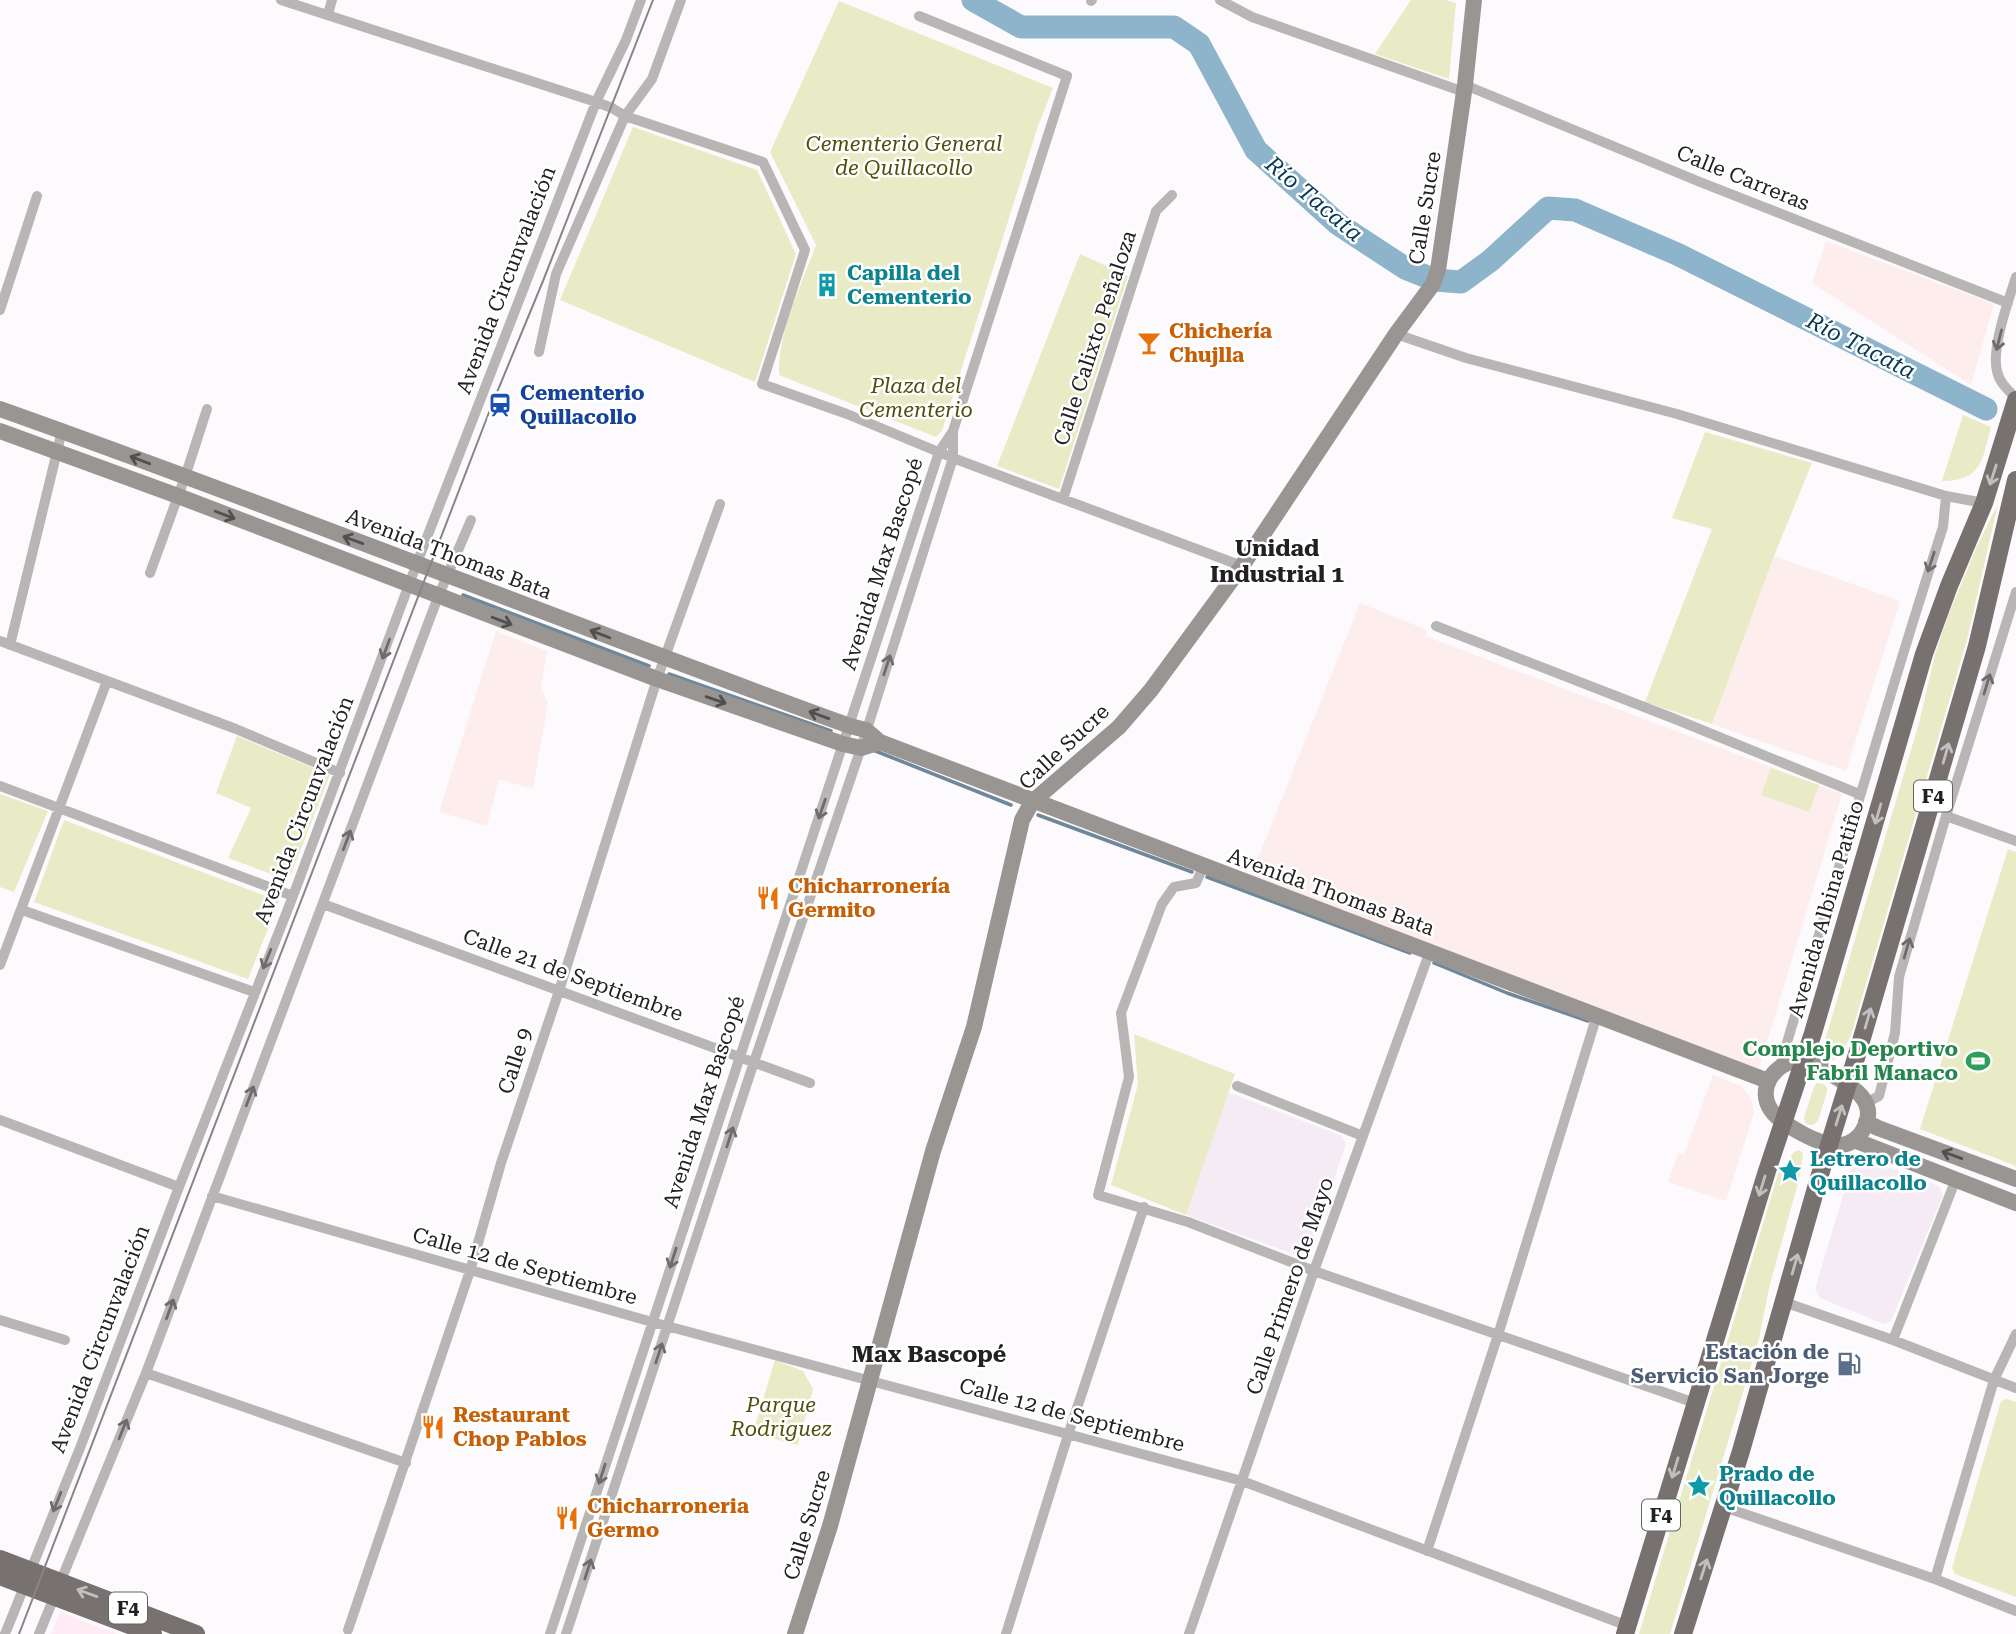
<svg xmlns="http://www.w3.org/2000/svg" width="2016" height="1634" viewBox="0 0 2016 1634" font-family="'Roboto Serif',serif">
  <rect width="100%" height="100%" fill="#fdfafe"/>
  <path fill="#ffebf4" d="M60,1612L117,1634H51Z"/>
  <path fill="#fdedec" d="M1826,241L1994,304L1971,385L1812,283Z
    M1774,556L1900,601L1846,771L1712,724Z
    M1360,603L1427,630L1425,636L1842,794L1759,1069L1251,876Z
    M496,631L547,651L541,688L548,703L533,789L499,779L487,826L439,812Z
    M1713,1075L1741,1086L1751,1098L1754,1113L1726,1201L1668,1182L1678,1153L1684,1155Z"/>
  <path fill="#f4ebf5" d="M1228,1092L1342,1136L1346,1144L1309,1251L1299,1256L1186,1215Z
    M1866,1159L1939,1186L1943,1195L1891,1321L1884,1324L1820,1298L1815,1289L1851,1169L1858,1163Z"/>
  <path fill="#e8ebc5" d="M1411,0H1446L1456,3L1449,79L1375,54Z
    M839,1L1053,88L1038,126L942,431L936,437L779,375C777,335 802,283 816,245L770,152Z
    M633,127L757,170L796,254L755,382L560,300Z
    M1080,254L1128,276L1059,489L997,466Z
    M1963,415L1991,427C1982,459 1983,481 1942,481Z
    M1705,432L1812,463L1774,556L1712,724L1645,702L1712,529L1672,518Z
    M1998,504L1967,640L1851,1035C1846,1046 1839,1058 1828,1063L1826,1060V1037L1919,723L1935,654L1948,616L1977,546Z
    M237,736L330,775L291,874L287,877L282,878L228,858L251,808L216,793Z
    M1771,768L1819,785L1809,812L1761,795Z
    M0,794L48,811L14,892L0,887Z
    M64,820L279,901L248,979L34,902Z
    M2008,849L2016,852V1166L1920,1129Z
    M1134,1034L1235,1074L1186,1215L1111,1185L1138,1084Z
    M1817,1083L1824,1084L1827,1088V1092L1818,1121L1813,1125C1807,1125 1804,1123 1804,1117L1814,1087Z
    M1799,1150L1803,1153L1800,1176L1769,1288L1759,1339L1670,1634H1639L1778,1174L1794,1152Z
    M775,1360L803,1371L813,1389L798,1445L753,1433Z
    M2007,1399L2016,1402V1597L1955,1574L1952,1568L2001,1401Z"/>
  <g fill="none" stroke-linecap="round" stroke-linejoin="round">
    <path stroke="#6e8899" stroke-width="3.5" d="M463,595L649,666
      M669,674L831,731
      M873,750L1011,805
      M1038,815L1192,872
      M1207,877L1410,953
      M1434,963L1507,993L1588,1021"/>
    <path stroke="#8eb4cc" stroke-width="23" d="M973,0L1021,27H1174L1199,44L1256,150L1338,224L1405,268L1435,280L1461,282L1490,261L1548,208L1575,210L1677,254L1986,409"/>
    <path stroke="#b8b6b5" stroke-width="10" d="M281,0L596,102L612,108L625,116L763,162L805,250L762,384L847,414L953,458L1242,566
      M1220,0L1252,17L1464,92
      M1091,1L1092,0
      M328,14L332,0
      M1465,85L1700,182L2008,303
      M2016,277C2009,299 1991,348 1997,371C1999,382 2008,390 2016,398
      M0,310L37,196
      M1396,334L1466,358L1677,414L1946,496L1984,503
      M539,352L556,274L625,116L652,79L681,0
      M1063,499L1156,211L1172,195
      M150,573L185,477L207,409
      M1436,626L1675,719L1859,794
      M0,641L236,729L340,773
      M10,645L62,431
      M0,786L293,896
      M1946,816L2016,841
      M1203,867L1196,883L1174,887L1162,904L1121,1013L1129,1077L1098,1195L1188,1222L1314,1271L1695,1403
      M323,904L810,1083
      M22,910L254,992
      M0,965L107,681
      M1780,1066C1834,886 1885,706 1943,527L1946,496
      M1237,1086L1363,1136
      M1866,1103L1879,1096L1895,1033L1899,977L1946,816L2016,592
      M0,1120L179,1187
      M212,1196L652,1322L1242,1481L1628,1626
      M1784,1302L1893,1340L2016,1388
      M0,1320L65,1340
      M1893,1340L1956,1179
      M146,1373L406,1463
      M1724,1507L1935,1579L2016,1611
      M1427,1551L1498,1335L1597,1015
      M1935,1579L1994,1380L2016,1334
      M348,1630L470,1271L501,1163L559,991L657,679L720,504
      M5,1634L80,1448L179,1187L293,896L417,563L596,102L626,40L641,0
      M39,1634L146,1373L438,597L471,520
      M550,1634L939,452L953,431L1067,76L919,16
      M566,1634L754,1062L861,748L953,458V432
      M1006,1634L1068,1435L1144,1207
      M1189,1634L1314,1271L1430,951"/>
    <path stroke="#989593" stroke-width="16" d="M0,409C285,510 566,623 850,726L866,730L880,742L1768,1081
      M0,431L178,496L657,679L843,744L861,748L880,742
      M1794,1061C1810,1061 1821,1068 1834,1076C1854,1087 1879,1103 1863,1130C1859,1138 1850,1144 1842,1145C1825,1149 1780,1124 1771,1110C1757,1089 1773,1066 1794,1061Z
      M1866,1122L1878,1128L2016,1179
      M1854,1140L2016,1203
      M795,1634L830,1526L933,1151L974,1027L1022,820L1032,802L1119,727L1151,690L1242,566L1396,334L1433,284L1438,270L1465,85L1474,0"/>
    <path stroke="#777270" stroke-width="18" d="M0,1559L196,1634
      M0,1576L153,1634
      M1625,1634L1767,1171L1813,1033L1924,654L1949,586L1984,503L2016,400
      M1683,1634L1741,1451L1818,1181L1859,1048L1977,646L2016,480"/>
    <path stroke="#878587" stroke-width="2" d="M19,1634L493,402L543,281L653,0"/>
  </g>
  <defs><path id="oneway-shaft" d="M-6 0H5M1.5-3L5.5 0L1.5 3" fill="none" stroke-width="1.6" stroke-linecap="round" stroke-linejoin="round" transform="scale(1.75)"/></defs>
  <g stroke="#6d6b6c">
    <use href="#oneway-shaft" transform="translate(1999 340) rotate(104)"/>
    <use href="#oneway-shaft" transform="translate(1931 562) rotate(108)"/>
    <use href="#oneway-shaft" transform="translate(386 649) rotate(110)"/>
    <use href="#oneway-shaft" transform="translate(887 665) rotate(-72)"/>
    <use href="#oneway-shaft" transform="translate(1987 684) rotate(-73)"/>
    <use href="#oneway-shaft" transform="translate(822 809) rotate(109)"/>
    <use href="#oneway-shaft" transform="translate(347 840) rotate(-69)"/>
    <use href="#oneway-shaft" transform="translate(1907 948) rotate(-74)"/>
    <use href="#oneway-shaft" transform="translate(267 959) rotate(112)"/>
    <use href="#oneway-shaft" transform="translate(250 1096) rotate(-69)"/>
    <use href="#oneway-shaft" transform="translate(730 1137) rotate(-72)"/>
    <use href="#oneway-shaft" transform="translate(673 1258) rotate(108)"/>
    <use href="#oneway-shaft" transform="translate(170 1309) rotate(-70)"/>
    <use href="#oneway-shaft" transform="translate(659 1353) rotate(-72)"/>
    <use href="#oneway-shaft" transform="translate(123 1429) rotate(-68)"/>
    <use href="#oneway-shaft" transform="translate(602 1474) rotate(108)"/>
    <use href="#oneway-shaft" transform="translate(57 1502) rotate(112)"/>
    <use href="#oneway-shaft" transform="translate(588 1569) rotate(-72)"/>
  </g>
  <g stroke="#514f4f">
    <use href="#oneway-shaft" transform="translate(140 460) rotate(-159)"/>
    <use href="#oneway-shaft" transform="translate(225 515) rotate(21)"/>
    <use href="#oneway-shaft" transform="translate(353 540) rotate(-160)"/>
    <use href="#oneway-shaft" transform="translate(502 621) rotate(21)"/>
    <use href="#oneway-shaft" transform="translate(600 634) rotate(-159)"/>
    <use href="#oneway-shaft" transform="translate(716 700) rotate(19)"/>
    <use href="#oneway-shaft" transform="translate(819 715) rotate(-160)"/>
    <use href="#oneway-shaft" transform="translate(1952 1155) rotate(-160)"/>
  </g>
  <g stroke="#c2c0bf">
    <use href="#oneway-shaft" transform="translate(1993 475) rotate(108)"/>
    <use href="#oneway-shaft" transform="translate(1946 753) rotate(-74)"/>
    <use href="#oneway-shaft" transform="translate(1878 814) rotate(106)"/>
    <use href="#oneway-shaft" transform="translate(1868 1018) rotate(-74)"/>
    <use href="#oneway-shaft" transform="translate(1839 1115) rotate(-73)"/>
    <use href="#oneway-shaft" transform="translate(1762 1186) rotate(107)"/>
    <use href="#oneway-shaft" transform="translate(1795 1264) rotate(-74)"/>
    <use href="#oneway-shaft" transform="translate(1675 1468) rotate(107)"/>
    <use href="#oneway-shaft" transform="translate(1704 1569) rotate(-72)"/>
    <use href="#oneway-shaft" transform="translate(87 1593) rotate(-160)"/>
  </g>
  <defs>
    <g id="building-bare" transform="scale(1.89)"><path d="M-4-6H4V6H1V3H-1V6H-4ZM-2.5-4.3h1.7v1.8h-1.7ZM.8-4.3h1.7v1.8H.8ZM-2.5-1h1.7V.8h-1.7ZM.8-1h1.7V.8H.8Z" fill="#0f9aa8" stroke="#fff" stroke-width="2.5" paint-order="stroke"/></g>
    <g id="bar-bare" transform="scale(1.89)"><path d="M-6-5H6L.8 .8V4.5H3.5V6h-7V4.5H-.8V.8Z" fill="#e8710a" stroke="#fff" stroke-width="2.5" paint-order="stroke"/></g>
    <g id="station-bare" transform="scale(1.89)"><path d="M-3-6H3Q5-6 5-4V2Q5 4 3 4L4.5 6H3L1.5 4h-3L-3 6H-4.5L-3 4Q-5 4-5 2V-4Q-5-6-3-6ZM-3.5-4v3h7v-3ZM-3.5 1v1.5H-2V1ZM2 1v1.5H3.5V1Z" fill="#1a4fb4" stroke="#fff" stroke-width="2.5" paint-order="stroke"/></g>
    <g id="restaurant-bare" transform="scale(1.89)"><path d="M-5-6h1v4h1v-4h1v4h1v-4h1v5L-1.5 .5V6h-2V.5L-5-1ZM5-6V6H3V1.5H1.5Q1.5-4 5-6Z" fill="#e8710a" stroke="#fff" stroke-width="2.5" paint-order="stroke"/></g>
    <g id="stadium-bare" transform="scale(1.89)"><path d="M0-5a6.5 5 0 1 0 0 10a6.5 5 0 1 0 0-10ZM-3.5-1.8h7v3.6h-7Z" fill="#2e9e5b" stroke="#fff" stroke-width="2.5" paint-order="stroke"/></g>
    <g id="sight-bare" transform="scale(1.89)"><path d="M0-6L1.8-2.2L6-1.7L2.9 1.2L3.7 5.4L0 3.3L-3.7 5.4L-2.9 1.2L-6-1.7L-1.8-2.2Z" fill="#0f9aa8" stroke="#fff" stroke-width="2.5" paint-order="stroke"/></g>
    <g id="fuel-bare" transform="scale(1.89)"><path d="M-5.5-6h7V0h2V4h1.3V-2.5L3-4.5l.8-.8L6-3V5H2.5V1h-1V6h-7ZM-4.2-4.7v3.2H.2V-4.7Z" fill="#5c6f8a" stroke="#fff" stroke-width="2.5" paint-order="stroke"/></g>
  </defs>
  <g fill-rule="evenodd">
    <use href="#building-bare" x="827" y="285"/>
    <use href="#bar-bare" x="1149" y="343"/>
    <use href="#station-bare" x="500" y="405"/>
    <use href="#restaurant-bare" x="768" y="898"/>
    <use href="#stadium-bare" x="1978" y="1061"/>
    <use href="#sight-bare" x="1790" y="1171"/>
    <use href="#fuel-bare" x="1849" y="1364"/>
    <use href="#restaurant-bare" x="433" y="1427"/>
    <use href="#sight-bare" x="1699" y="1486"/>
    <use href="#restaurant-bare" x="567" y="1518"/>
  </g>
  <g text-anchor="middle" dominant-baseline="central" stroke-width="5" stroke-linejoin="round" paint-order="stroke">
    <g fill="#fff" stroke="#646364" stroke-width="2">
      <rect x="1914" y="780.5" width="38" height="31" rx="5"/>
      <rect x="1642" y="1499.5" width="38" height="31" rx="5"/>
      <rect x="109" y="1592.5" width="38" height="31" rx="5"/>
    </g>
    <g font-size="19" font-weight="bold" fill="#222022">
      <text x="1933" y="796">F4</text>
      <text x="1661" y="1515">F4</text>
      <text x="128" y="1608">F4</text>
    </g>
    <g font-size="21" font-style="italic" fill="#4f4f0c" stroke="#fff">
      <text x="904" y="144">Cementerio General<tspan x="904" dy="24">de Quillacollo</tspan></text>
      <text x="916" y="386">Plaza del<tspan x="916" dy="24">Cementerio</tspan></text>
      <text x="781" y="1405">Parque<tspan x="781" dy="24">Rodriguez</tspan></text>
    </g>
    <g font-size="21" fill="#222022" stroke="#fff">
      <text transform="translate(1743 178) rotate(22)">Calle Carreras</text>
      <text transform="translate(1425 208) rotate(-81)">Calle Sucre</text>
      <text transform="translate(506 280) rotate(-69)">Avenida Circunvalación</text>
      <text transform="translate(1095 338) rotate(-72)">Calle Calixto Peñaloza</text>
      <text transform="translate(449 554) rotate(21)">Avenida Thomas Bata</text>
      <text transform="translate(882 564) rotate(-72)">Avenida Max Bascopé</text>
      <text transform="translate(1064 747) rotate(-43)">Calle Sucre</text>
      <text transform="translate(304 810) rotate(-69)">Avenida Circunvalación</text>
      <text transform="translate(1331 892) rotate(20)">Avenida Thomas Bata</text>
      <text transform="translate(1826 909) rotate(-74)">Avenida Albina Patiño</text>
      <text transform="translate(573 975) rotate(20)">Calle 21 de Septiembre</text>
      <text transform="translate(515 1061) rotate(-72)">Calle 9</text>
      <text transform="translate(704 1102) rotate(-72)">Avenida Max Bascopé</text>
      <text transform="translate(525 1266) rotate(16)">Calle 12 de Septiembre</text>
      <text transform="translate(1290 1286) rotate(-71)">Calle Primero de Mayo</text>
      <text transform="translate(100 1339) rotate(-69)">Avenida Circunvalación</text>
      <text transform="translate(1072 1415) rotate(15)">Calle 12 de Septiembre</text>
      <text transform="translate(807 1525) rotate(-73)">Calle Sucre</text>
    </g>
    <g font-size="21" font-weight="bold" fill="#0d838f" stroke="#fff" text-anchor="start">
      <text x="847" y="273">Capilla del<tspan x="847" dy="24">Cementerio</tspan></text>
      <text x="1810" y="1159">Letrero de<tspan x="1810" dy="24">Quillacollo</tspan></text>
      <text x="1719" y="1474">Prado de<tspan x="1719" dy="24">Quillacollo</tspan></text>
    </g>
    <g font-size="21" font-weight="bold" fill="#c56008" stroke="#fff" text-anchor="start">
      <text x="1169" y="331">Chichería<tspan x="1169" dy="24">Chujlla</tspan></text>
      <text x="788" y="886">Chicharronería<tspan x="788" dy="24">Germito</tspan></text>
      <text x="453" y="1415">Restaurant<tspan x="453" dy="24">Chop Pablos</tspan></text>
      <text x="587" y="1506">Chicharroneria<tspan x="587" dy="24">Germo</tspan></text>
    </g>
    <g font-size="21" font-weight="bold" fill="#164399" stroke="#fff" text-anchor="start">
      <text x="520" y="393">Cementerio<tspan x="520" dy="24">Quillacollo</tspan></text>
    </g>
    <g font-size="21" font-weight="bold" fill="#27864d" stroke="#fff" text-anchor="end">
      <text x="1958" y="1049">Complejo Deportivo<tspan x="1958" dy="24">Fabril Manaco</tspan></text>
    </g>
    <g font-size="21" font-weight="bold" fill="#4e5e75" stroke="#fff" text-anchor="end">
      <text x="1829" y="1352">Estación de<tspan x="1829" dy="24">Servicio San Jorge</tspan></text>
    </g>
    <g font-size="23" font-style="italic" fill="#073a54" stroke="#fff">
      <text transform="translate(1314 199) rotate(40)">Río Tacata</text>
      <text transform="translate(1861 346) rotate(27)">Río Tacata</text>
    </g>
    <g font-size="23" font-weight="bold" fill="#222022" stroke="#fff">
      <text x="1277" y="548">Unidad<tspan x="1277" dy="26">Industrial 1</tspan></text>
      <text x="929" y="1354">Max Bascopé</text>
    </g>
  </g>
</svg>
